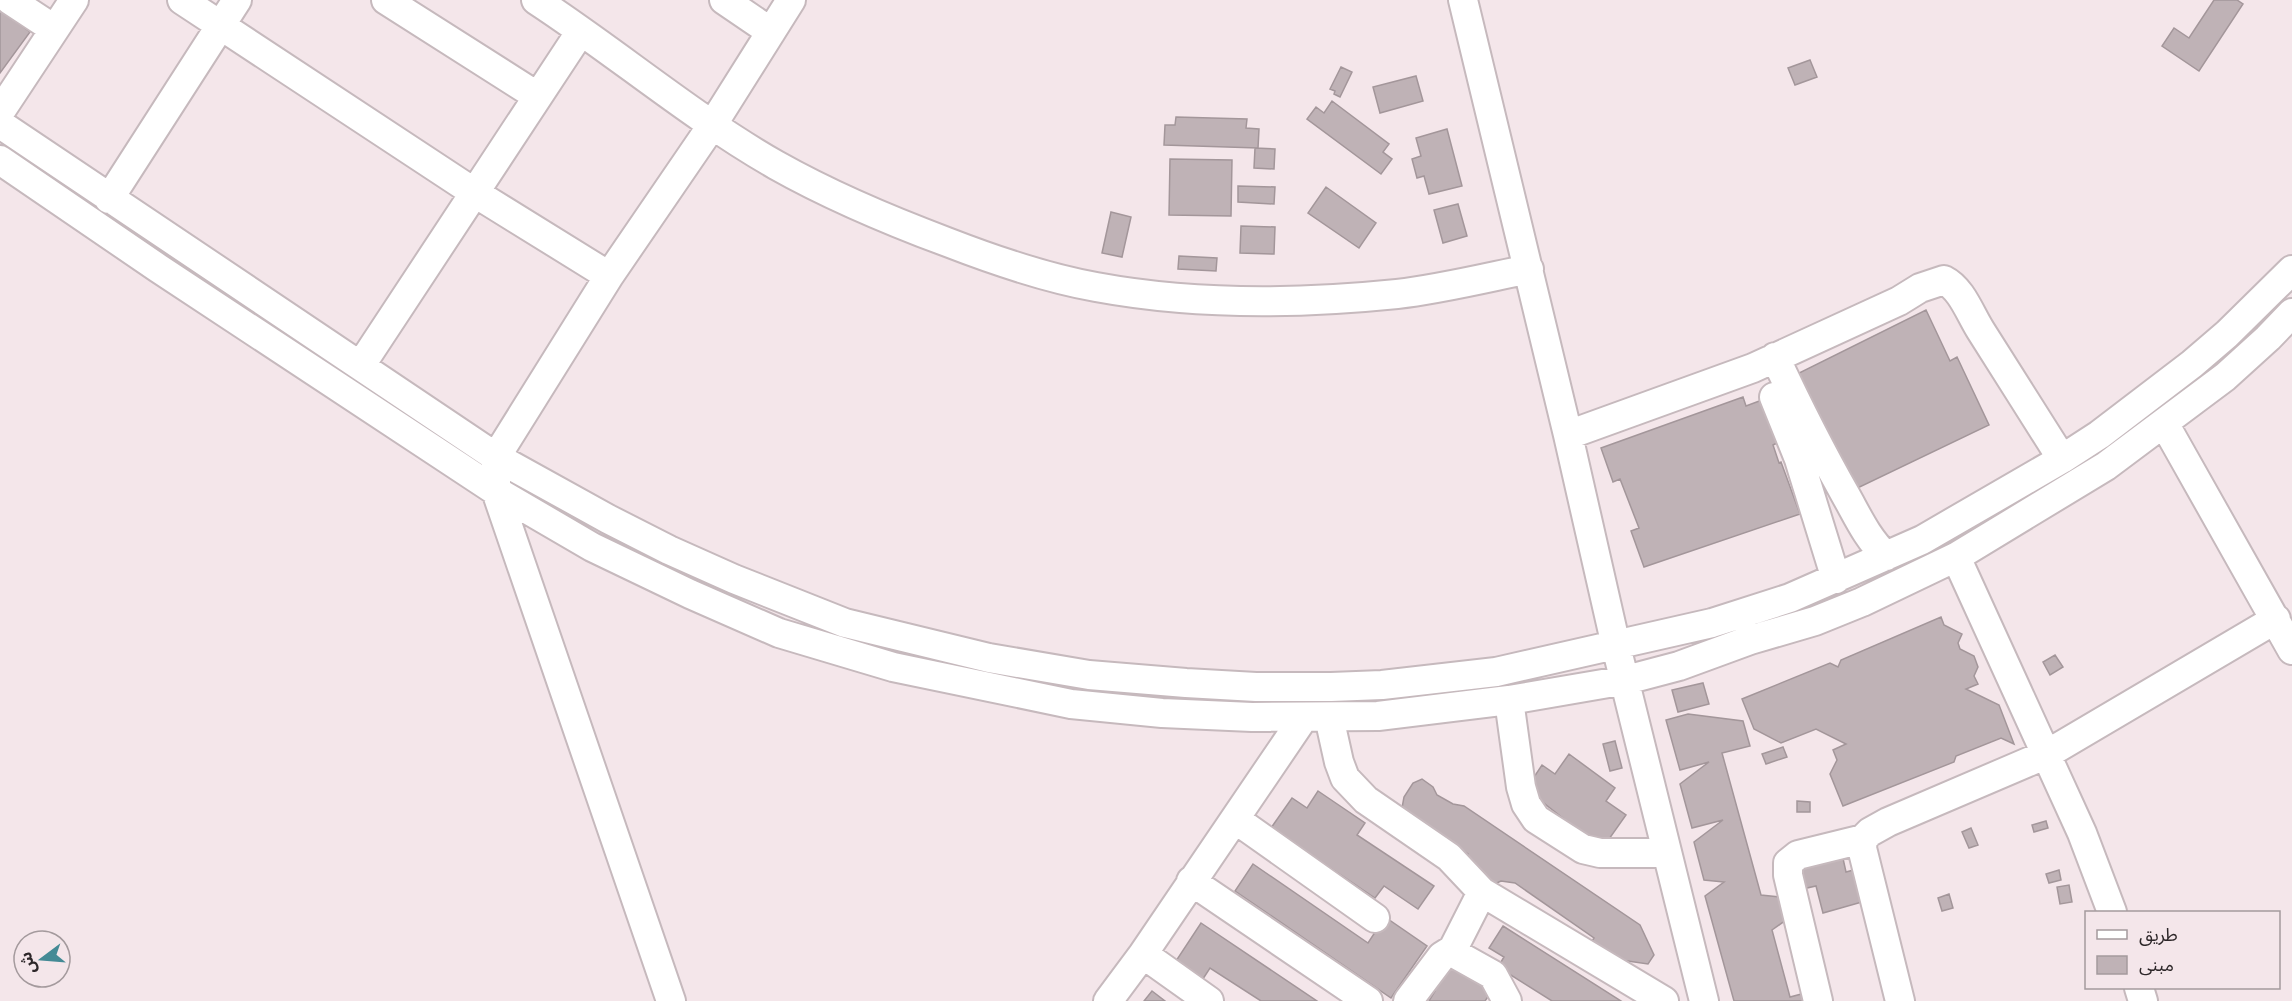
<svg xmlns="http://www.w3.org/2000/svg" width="2292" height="1001" viewBox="0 0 2292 1001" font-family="Arial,'Noto Sans Arabic',sans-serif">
  <rect width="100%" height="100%" fill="#f4e6ea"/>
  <path fill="#bfb2b6" stroke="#a3969a" stroke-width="1.5" d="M2214,0H2237L2243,4L2199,71L2162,46L2174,28L2189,38Z
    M0,9L30,32L0,73Z
    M1810,60L1817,77L1795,85L1788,68Z
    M1341,67L1352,72L1340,97L1334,94L1335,91L1330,89Z
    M1416,76L1423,101L1380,113L1373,87Z
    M1332,101L1389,144L1383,152L1392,159L1381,174L1307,119L1316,107L1324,113Z
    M1176,117L1247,119L1246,128L1259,129L1258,148L1164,145L1165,125H1175Z
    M1447,129L1462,186L1429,194L1424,176L1417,178L1412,159L1421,156L1416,138Z
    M1255,148L1275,149L1274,169L1254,168Z
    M1170,159L1232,160L1231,216L1169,215Z
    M1238,186L1275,187L1274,204L1238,202Z
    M1326,187L1376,223L1359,248L1308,213Z
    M1458,204L1467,236L1443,243L1434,210Z
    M1111,212L1131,217L1122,257L1102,253Z
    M1241,226L1275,227L1274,254L1240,253Z
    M1179,256L1217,258L1216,271L1178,269Z
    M1926,310L1950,361L1957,357L1989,425L1845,494L1787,379Z
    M1743,397L1746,406L1762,400L1777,443L1773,445L1779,463L1781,462L1800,514L1644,567L1631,531L1639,528L1620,479L1613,482L1601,448Z
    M1941,617L1944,625L1962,634L1958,643L1960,649L1974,656L1978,667L1974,676L1978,684L1966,689L1999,705L2014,744L2001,738L1956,756L1954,762L1843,806L1830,774L1837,760L1833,750L1846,744L1816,729L1781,743L1754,729L1742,699L1830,663L1838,667L1841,660Z
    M2055,655L2063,667L2050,675L2043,662Z
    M1703,683L1709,704L1678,712L1672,690Z
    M1688,714L1743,721L1750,746L1722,753L1761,895L1781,897L1793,915L1772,930L1790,997L1809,992L1811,1001H1734L1705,896L1724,882L1704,880L1694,842L1723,820L1692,828L1680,784L1709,762L1680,770L1666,720Z
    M1615,741L1622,768L1610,771L1603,744Z
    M1783,747L1787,757L1766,764L1762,754Z
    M1569,754L1615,788L1606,801L1626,815L1602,849L1526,789L1542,765L1555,774Z
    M1422,779L1433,787L1437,795L1453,804L1464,806L1640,925L1654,955L1648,964L1607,958L1589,946L1594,938L1515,883L1501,881L1488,887L1464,865L1468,854L1402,808L1404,797L1413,783Z
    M1318,791L1365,823L1357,835L1434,886L1418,909L1384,886L1375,898L1271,828L1292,798L1307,808Z
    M1797,801L1810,802V812H1797Z
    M2046,821L2048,828L2034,832L2032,825Z
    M1971,828L1978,845L1969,848L1962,832Z
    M1842,854L1846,872L1861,868L1869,900L1823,913L1816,886L1798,890L1792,867Z
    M1253,864L1368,943L1385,917L1427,946L1391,998L1235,891Z
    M2059,870L2061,880L2049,883L2046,874Z
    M2069,885L2072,902L2060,904L2057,887Z
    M1949,894L1953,908L1942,911L1938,898Z
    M1201,923L1317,1001H1261L1210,968L1199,985L1172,967Z
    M1503,926L1621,1001H1552L1498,967L1504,957L1489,948Z
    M1447,960L1492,991L1485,1001H1429L1435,991L1428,987Z
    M1152,991L1165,1001H1144Z"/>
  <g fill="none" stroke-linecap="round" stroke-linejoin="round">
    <g stroke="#c6b9bd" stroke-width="32">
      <path id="minor" d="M10,0L54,29
        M182,0L475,193L609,276
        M386,0L537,96
        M536,0C617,53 692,117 776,165C831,196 888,220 947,242C996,261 1045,278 1096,287C1193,305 1299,304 1397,294C1441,289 1485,278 1529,269
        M724,0L771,32
        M1463,0L1568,435L1616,646L1704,1001
        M0,112L74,0
        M0,124L496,457L608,519L669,550L734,579L845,623L989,658L1089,675L1186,683L1256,687H1331L1382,685L1496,672L1712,623L1790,598L1922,540L2062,459L2099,435L2192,364L2227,334L2292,270
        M0,160L158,268L496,491L592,547L690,594L779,633L893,667L1071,704L1162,713L1252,717L1378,716L1509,700L1626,680L1679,666L1750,640L1815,621L1862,602L1956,557L2106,466L2225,377L2268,338L2292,313
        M109,199L237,0
        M1775,357C1797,404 1820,450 1845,494C1858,517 1867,538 1886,556
        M361,365L581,31
        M1774,397L1799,459L1836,579
        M2164,423L2292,650
        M1568,435L1753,368L1899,301L1920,288L1944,280C1962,289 1970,314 1981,331C2008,374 2035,416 2062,459
        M1956,557L2082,833L2112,912
        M1509,700L1521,787L1526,804L1536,819L1583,849L1600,853H1667
        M1329,717L1339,762L1345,778L1366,800L1449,857L1482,892L1664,1001
        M1235,819L1375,918
        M1191,881L1368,1001
        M1452,951L1482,892
        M1143,954L1209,1001
        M2139,988L2143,1001
        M671,1001L496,491V457L609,276L713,124L791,0
        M1108,1001L1143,954L1304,717
        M1408,1001L1442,956L1450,951L1493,975L1507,1001
        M1818,1001L1788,875V863L1798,855L1863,839
        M1900,1001L1862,848L1863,839L1870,832L1888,822L2047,754L2276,619"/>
    </g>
    <use href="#minor" stroke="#fff" stroke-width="28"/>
  </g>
  <rect x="2085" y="911" width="195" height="78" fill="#f4e6ea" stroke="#a49a9d" stroke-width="1.5"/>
  <rect x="2097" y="930" width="30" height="9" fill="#ffffff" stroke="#a49a9d" stroke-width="1.5"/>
  <text x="2139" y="941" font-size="18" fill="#2d2729">طريق</text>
  <rect x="2097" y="956" width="30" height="18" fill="#bfb2b6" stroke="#a49a9d" stroke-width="1.5"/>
  <text x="2139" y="971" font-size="18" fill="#2d2729">مبنى</text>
  <g transform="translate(42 959) rotate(254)"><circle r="28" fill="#f4e6ea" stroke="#a49a9d" stroke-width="1.5"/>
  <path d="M0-4.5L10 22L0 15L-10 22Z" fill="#448a95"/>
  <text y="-9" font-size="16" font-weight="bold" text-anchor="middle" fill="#2d2729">ش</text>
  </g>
</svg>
